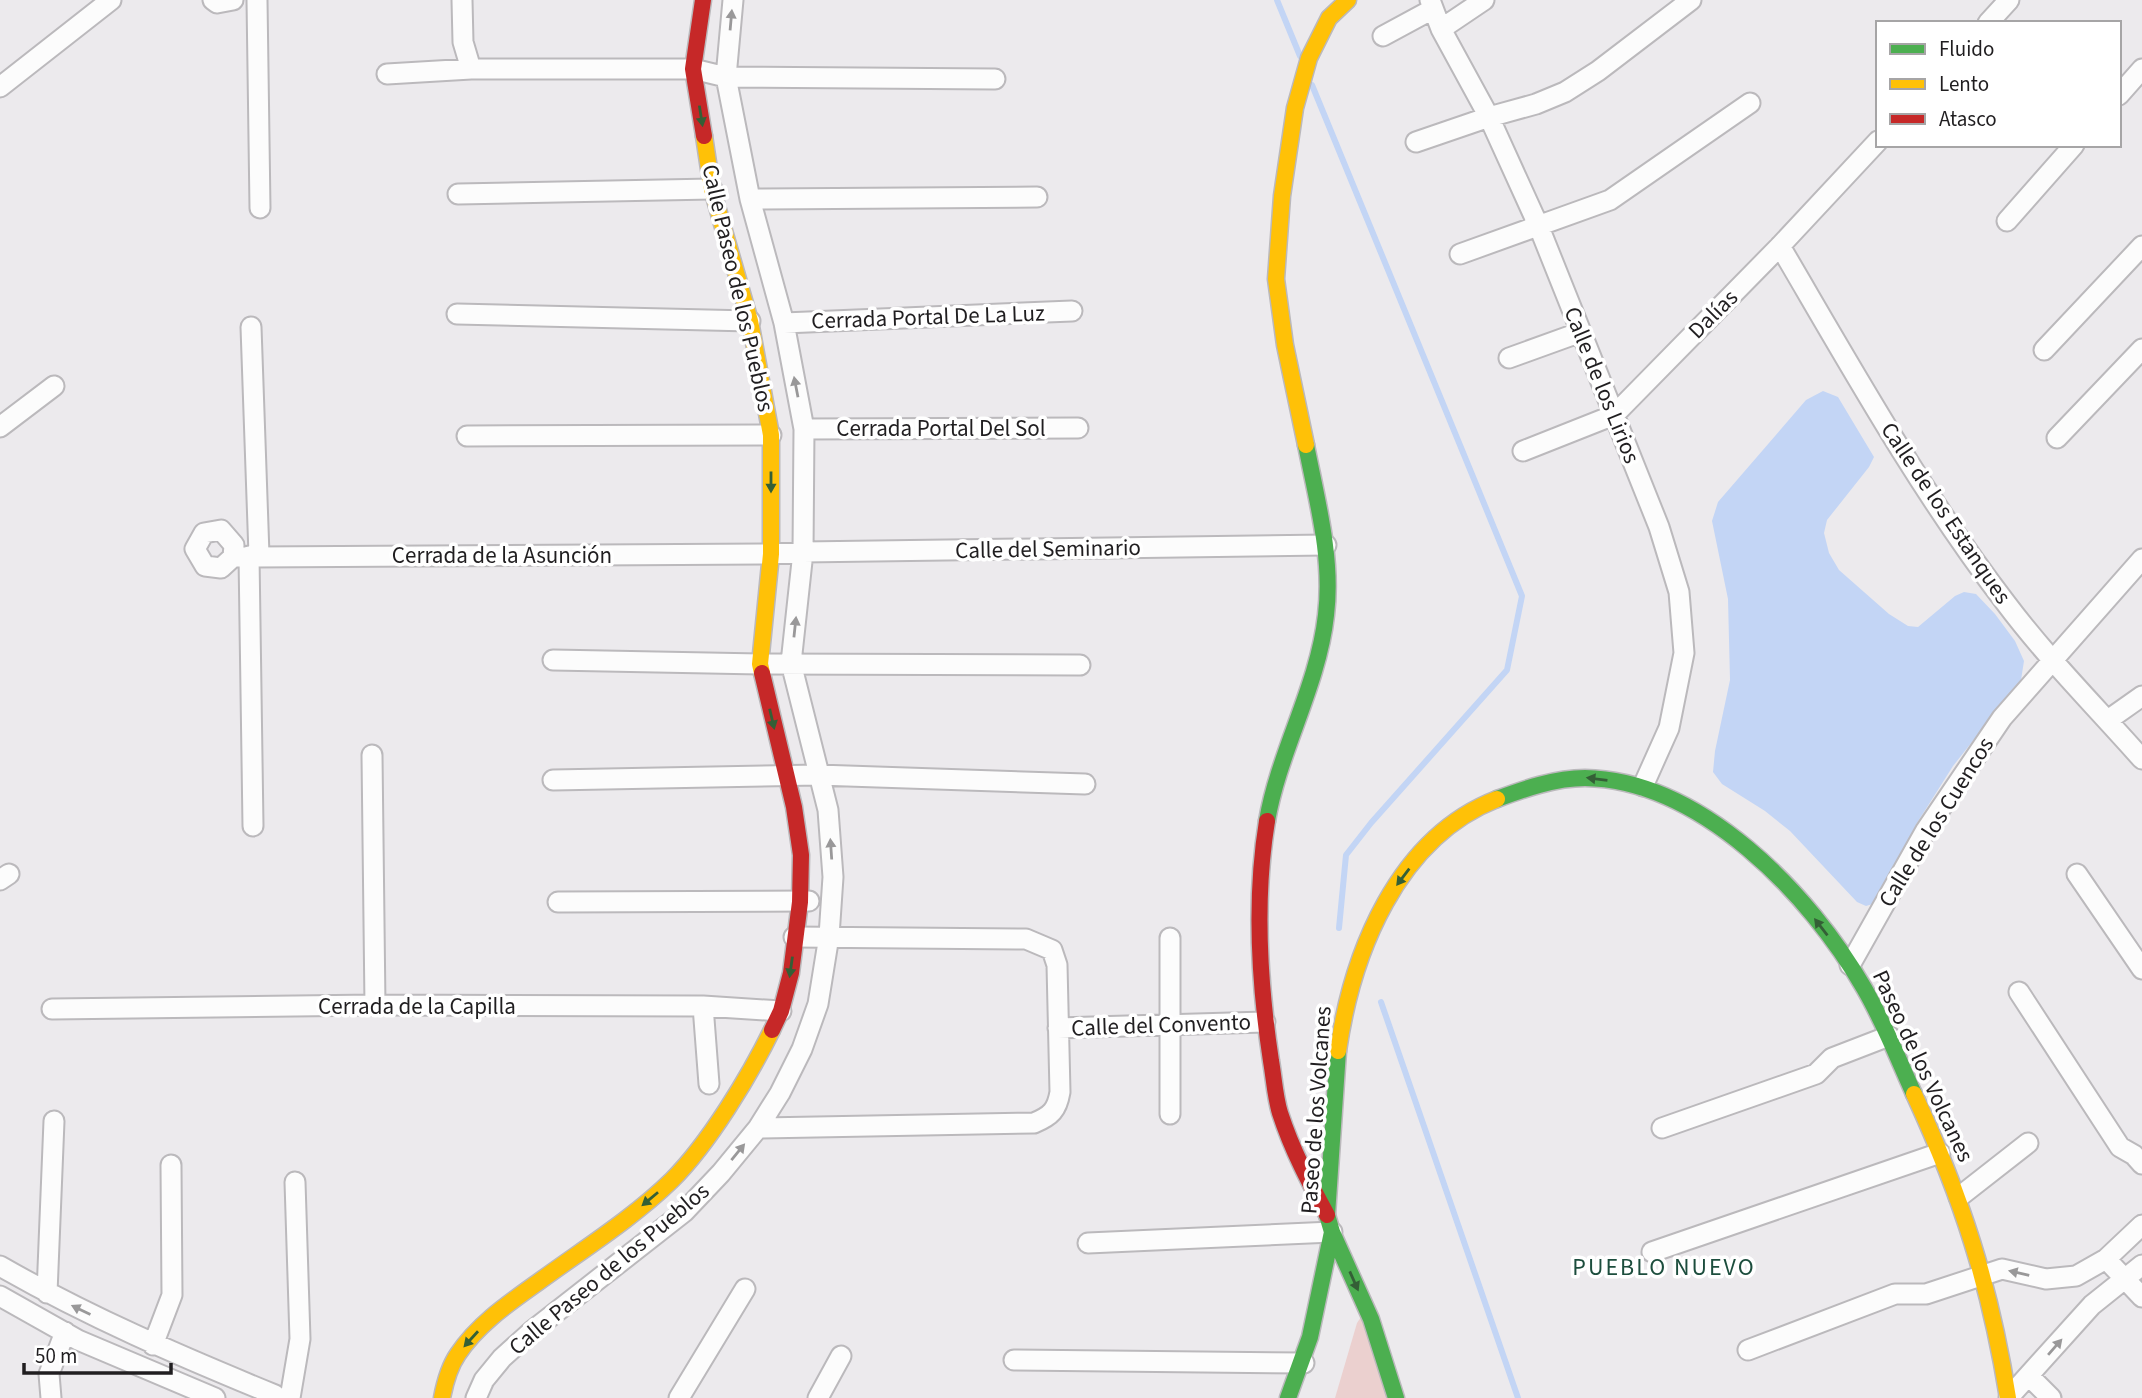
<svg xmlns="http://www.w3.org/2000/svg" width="2142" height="1398" viewBox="0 0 2142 1398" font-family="'Source Sans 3',sans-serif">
  <rect width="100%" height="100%" fill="#eceaed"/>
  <path fill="#ebd0cf" d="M1361,1317L1399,1398H1335L1357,1323Z"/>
  <path fill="#c3d5f5" d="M1823,391L1838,397L1874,457L1869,467L1827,520L1824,533L1829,553L1839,570L1889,614L1908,626L1918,627L1955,596L1964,592L1976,594L1995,614L2015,641L2024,661L2021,680L1953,766L1917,823L1876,903L1866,906L1857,902L1790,831L1765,811L1722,784L1713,772L1715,751L1730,680L1728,599L1712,521L1718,502L1806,400Z"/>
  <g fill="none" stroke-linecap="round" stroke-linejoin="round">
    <path stroke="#c3d5f5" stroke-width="6" d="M1277,0L1300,56
      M1312,85L1522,596L1507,670L1371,823L1346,855L1339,928
      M1381,1002L1518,1398"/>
    <g stroke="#bbb9bc" stroke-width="23">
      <path id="street" d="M213,0L217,3L233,0
        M257,0L260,208
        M462,0L463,42L471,69
        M1430,0L1441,29L1489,117L1539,227L1659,527L1679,592L1684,653L1669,728L1643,786
        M1988,23L2009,0
        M1441,29L1484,0
        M1383,36L1433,9
        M387,74L471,69H693L726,77L995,79
        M0,87L111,0
        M2119,95L2142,69
        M1416,142L1489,117L1536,104L1565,92L1598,71L1691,0
        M458,194L712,189
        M750,199L1037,197
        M2007,221L2074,145
        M1780,246C1851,367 1920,491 2005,602C2047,658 2096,707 2142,759
        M1460,254L1610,200L1750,103
        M457,314L750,321
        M784,323L1072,311
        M251,327L259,555
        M2044,350L2142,246
        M1509,358L1581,332
        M0,427L54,386
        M804,429L1078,428
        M467,436L771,435
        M2057,438L2142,349
        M1523,451L1614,415L1780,246L1878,141
        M221,530L234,545L233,557L221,568L205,566L195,549L204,533Z
        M249,556L253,826
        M233,557L771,554L803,552L1326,545
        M553,660L760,664L1080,665
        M2108,720L2142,696
        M372,755L375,1005
        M553,780L818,775L1085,784
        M2077,874L2142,969
        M0,880L9,874
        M558,902L809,901
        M1170,938V1114
        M1850,965L1926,830L2002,718L2142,559
        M2019,992L2120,1147L2134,1155L2142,1164
        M703,1006L709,1084
        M52,1009L375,1005L703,1006L781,1011
        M1058,1028L1265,1022
        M758,1128L1034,1123C1051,1116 1057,1110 1060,1092L1057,965L1052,950L1026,939L794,937
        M1662,1128L1816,1074L1832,1058L1889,1036
        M1959,1197L2028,1143
        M1088,1243L1332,1232
        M1652,1252L1940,1153
        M2106,1259L2142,1297
        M0,1266C89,1317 180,1356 275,1395L277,1398
        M47,1293L54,1121
        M0,1296L78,1340L215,1398
        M153,1345L172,1295L171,1165
        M1748,1350L1895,1294H1926L2002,1269L2046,1279L2076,1276L2106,1259L2142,1225
        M1014,1360L1304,1363
        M2029,1376L2051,1398
        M2009,1397L2092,1305L2142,1265
        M51,1398L49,1374L65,1332
        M290,1398L300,1339L295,1182
        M476,1398L484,1380L502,1358L532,1331L684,1212L721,1173L758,1128L780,1093L802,1049L818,1004L829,936L833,877L828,810L791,663L803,552L804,429L784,323L750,199L726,77L733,0
        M679,1398L745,1289
        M818,1398L841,1356"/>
    </g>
    <g stroke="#bbb9bc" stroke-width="19">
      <path id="fast" d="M1497,799C1524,789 1555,778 1585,778C1701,780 1810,894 1864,988C1884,1022 1898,1059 1914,1094
        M1267,821C1279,751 1318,687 1326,615C1333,558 1317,501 1306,445
        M1338,1051L1327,1215L1332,1232L1371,1319L1396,1398
        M1288,1398L1310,1337L1332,1232"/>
    </g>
    <g stroke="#bbb9bc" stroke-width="19">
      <path id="slow" d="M704,136L712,189L750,321L771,435V554L760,664L762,673
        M1306,445L1285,345L1276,279L1282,196L1295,108L1309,58L1329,18L1348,0
        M1338,1051C1352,953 1397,838 1497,799
        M1914,1094C1962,1198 1990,1285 2008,1398
        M442,1398C445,1382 449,1367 458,1354C478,1324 509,1303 537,1283C582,1250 632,1219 672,1180C709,1143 749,1077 772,1030"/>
    </g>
    <g stroke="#bbb9bc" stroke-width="19">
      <path id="jam" d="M703,0L693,69L704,136
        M762,673L794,807L801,855L800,902L791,973L781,1011L772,1030
        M1267,821C1254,900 1259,982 1271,1061C1274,1078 1275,1097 1280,1113C1292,1150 1309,1182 1327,1215"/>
    </g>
    <use href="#street" stroke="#fcfcfc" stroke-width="19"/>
    <use href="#fast" stroke="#4caf50" stroke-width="16"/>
    <use href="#slow" stroke="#ffc107" stroke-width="16"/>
    <use href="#jam" stroke="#c62828" stroke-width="16"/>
  </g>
  <defs><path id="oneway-solid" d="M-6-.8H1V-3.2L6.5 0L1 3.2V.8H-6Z" transform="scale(1.75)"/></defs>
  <g fill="#999899">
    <use href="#oneway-solid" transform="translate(731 20) rotate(-85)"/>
    <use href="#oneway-solid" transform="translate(796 387) rotate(-101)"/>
    <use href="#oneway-solid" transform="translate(795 627) rotate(-84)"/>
    <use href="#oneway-solid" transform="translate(831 849) rotate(-94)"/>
    <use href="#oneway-solid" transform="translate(738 1152) rotate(-51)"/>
    <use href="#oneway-solid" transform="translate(2019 1273) rotate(-167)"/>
    <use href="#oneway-solid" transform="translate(81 1310) rotate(-154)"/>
    <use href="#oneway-solid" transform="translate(2055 1347) rotate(-49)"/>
  </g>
  <g fill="#345f36">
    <use href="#oneway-solid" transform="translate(701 116) rotate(81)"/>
    <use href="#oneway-solid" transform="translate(771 482) rotate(90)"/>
    <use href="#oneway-solid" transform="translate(772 719) rotate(77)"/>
    <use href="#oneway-solid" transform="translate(1597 779) rotate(-173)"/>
    <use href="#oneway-solid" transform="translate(1403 877) rotate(127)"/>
    <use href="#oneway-solid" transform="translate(1821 927) rotate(-128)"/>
    <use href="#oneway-solid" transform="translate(791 967) rotate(98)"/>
    <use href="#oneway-solid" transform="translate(650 1199) rotate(140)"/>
    <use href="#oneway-solid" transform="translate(1354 1281) rotate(66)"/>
    <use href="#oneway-solid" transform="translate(471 1339) rotate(132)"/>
  </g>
  <g text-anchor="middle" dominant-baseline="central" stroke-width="7" stroke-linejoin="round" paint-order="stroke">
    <g font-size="23" fill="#201e20" stroke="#fff">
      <text transform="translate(738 288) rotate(77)">Calle Paseo de los Pueblos</text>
      <text transform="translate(1713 314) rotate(-45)">Dalías</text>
      <text transform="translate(928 317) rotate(-2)">Cerrada Portal De La Luz</text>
      <text transform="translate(1602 385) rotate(68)">Calle de los Lirios</text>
      <text x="941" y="428">Cerrada Portal Del Sol</text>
      <text transform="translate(1946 513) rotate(56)">Calle de los Estanques</text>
      <text transform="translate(1048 549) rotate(-1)">Calle del Seminario</text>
      <text x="502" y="555">Cerrada de la Asunción</text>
      <text transform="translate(1936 822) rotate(-58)">Calle de los Cuencos</text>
      <text x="417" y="1006">Cerrada de la Capilla</text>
      <text transform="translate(1161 1025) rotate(-2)">Calle del Convento</text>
      <text transform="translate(1923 1066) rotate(65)">Paseo de los Volcanes</text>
      <text transform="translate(1316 1110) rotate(-86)">Paseo de los Volcanes</text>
      <text transform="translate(609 1269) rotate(-40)">Calle Paseo de los Pueblos</text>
    </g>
    <g font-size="24" letter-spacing="2" fill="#1c4d3d" stroke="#fff">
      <text x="1664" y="1267">PUEBLO NUEVO</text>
    </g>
  </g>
  <rect x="1876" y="21" width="245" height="126" fill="#ffffff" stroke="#a6a5a6" stroke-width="2"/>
  <rect x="1890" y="44" width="35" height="10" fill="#4caf50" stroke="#a6a5a6" stroke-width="2"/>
  <text x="1939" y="56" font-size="21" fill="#201e20">Fluido</text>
  <rect x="1890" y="79" width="35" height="10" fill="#ffc107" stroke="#a6a5a6" stroke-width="2"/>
  <text x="1939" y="91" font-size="21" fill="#201e20">Lento</text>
  <rect x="1890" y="114" width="35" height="10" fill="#c62828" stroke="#a6a5a6" stroke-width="2"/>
  <text x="1939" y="126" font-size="21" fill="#201e20">Atasco</text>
  <path d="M24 1363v10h147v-10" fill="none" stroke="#201e20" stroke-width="3.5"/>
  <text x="35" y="1363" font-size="21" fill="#201e20" stroke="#ffffff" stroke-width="5" paint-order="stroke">50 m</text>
</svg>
